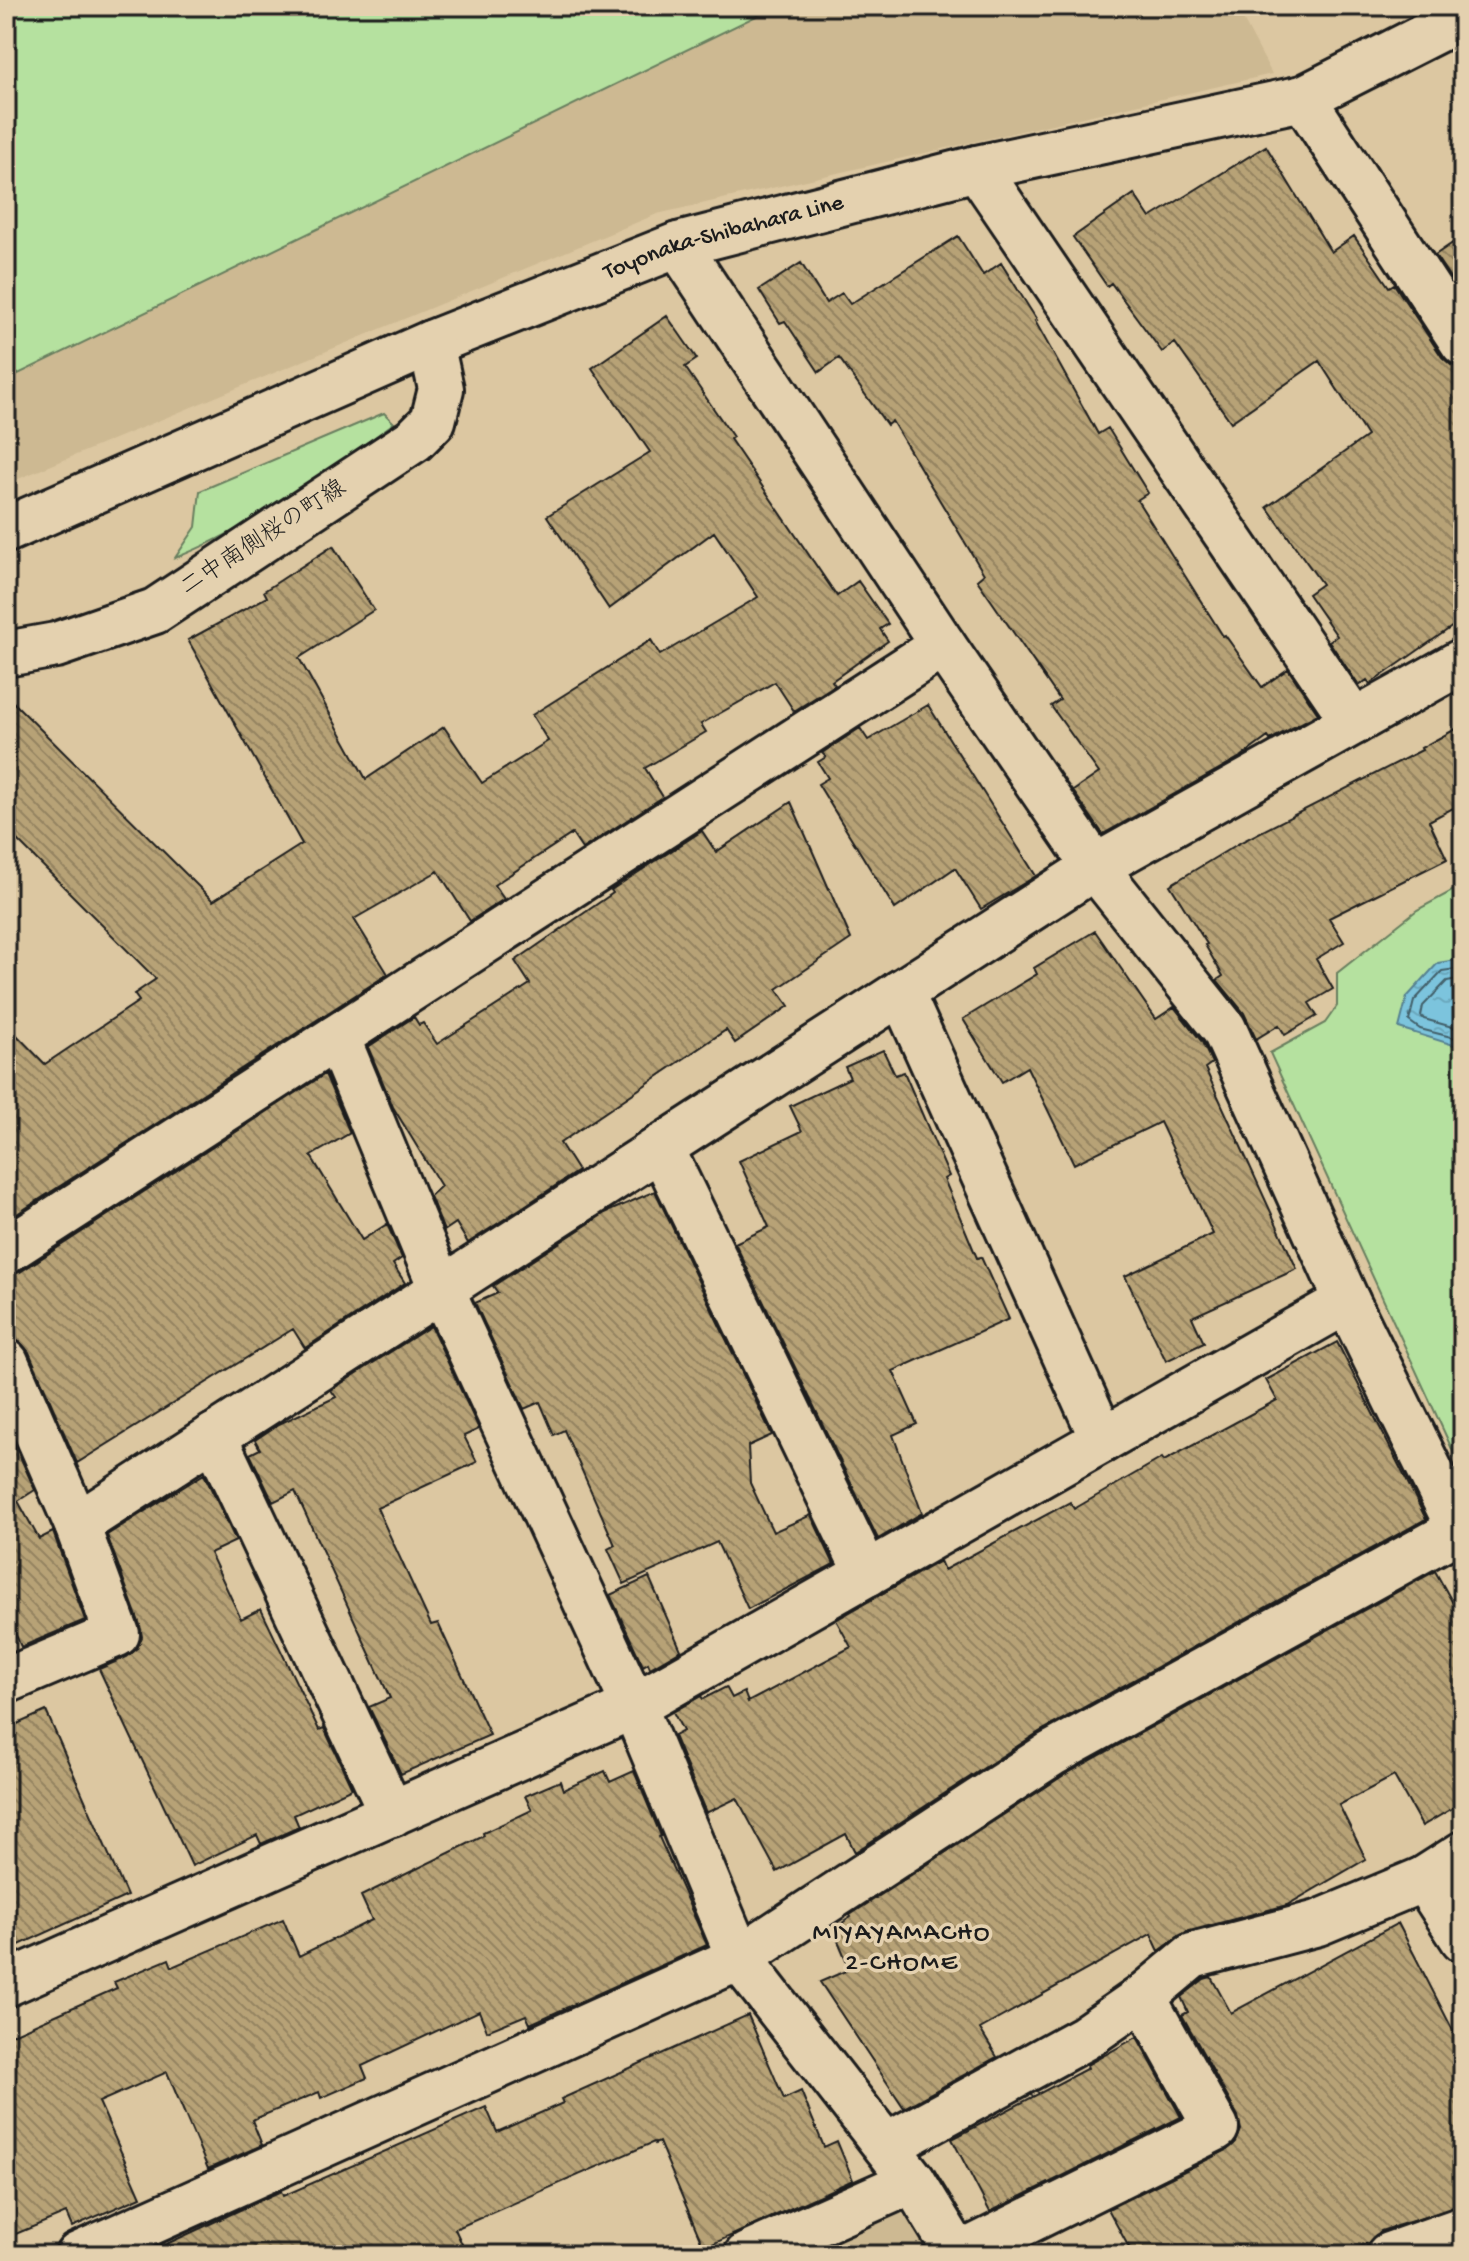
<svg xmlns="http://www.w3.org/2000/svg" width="1469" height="2261" viewBox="0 0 1469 2261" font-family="'Gochi Hand','Klee One',sans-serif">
  <defs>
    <pattern id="water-ripples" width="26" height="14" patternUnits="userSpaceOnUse" patternTransform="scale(2)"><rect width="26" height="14" fill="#7cc4dd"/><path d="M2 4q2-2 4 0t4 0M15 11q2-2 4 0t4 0" fill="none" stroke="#6ba8bd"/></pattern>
    <pattern id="building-back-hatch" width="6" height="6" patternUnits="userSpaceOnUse" patternTransform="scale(2)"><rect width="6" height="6" fill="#b7a276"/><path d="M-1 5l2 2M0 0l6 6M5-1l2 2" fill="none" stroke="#948360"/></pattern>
  </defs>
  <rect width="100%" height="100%" fill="#dcc7a1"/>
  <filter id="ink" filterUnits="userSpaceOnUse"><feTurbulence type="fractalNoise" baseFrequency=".0125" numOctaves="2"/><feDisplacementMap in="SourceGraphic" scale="16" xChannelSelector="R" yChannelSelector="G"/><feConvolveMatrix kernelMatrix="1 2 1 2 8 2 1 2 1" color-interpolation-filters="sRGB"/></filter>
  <g filter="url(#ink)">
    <path fill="#cdb992" d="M6,6H1236L1272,74L657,214L6,484Z
      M895,2210L915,2222L928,2255H795Z"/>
    <path fill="#b5e19f" stroke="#687e5e" stroke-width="2" d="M6,6H777L6,380Z
      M384,413L394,423C328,472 253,528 175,558L196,527L200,491Z
      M1463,885V1473L1270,1053L1325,1023L1337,1006V973L1417,910Z"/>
    <path fill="url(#water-ripples)" stroke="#568190" stroke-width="2" d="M1463,959V1048L1399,1028L1407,997L1438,963Z"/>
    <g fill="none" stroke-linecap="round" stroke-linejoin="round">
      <path stroke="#425f69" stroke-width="2" d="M1463,968L1442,971L1414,1001L1409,1021L1420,1029L1463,1040
        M1463,978L1447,981L1423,1006L1421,1016L1424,1019L1463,1030"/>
    </g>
    <path fill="url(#building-back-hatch)" stroke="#1c1c1c" stroke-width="2" d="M1266,146L1331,252L1354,236L1389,287L1394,284L1442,357L1451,365L1463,368V619L1370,684L1367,680L1359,686L1329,641L1337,636L1308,594L1322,584L1267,507L1367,436L1319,361L1231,422L1175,343L1162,352L1111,283L1107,286L1073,237L1134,194L1150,218Z
      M958,236L983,275L1001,263L1037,320L1035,321L1098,434L1108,428L1148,493L1137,500L1223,636L1225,635L1262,687L1288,669L1318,714L1270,740L1268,737L1242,756L1103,834L1073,791L1099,773L1051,706L1060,700L977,580L984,574L892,421L887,425L839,358L819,372L785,321L780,323L759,290L801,263L826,303L842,293L850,304Z
      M1463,236V297L1435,255Z
      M667,316L697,359L685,367L733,437L730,439L837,596L858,581L888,624L880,629L888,641L832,681L835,685L794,711L775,682L701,724L706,732L645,768L663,797L582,849L572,834L494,885L504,899L470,921L438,871L354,919L388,974L6,1221V1024L45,1064L139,1001L134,994L156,979L6,829V695L213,901L302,844L188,640L267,597L264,591L333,546L374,610L299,658L366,779L444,727L482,783L548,741L532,715L651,640L660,655L758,597L714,532L609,609L547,516L650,452L592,368Z
      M928,705L1036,876L981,909L955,868L895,909L818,784L828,778L818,762L826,757L822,753L860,728L868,740Z
      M1463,725V826L1453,808L1429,821L1447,859L1329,918L1344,942L1316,959L1333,989L1309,1003L1317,1016L1285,1035L1279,1025L1256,1039L1244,1013L1217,980L1223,976L1205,945L1207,944L1170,885L1241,842L1422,750L1421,748Z
      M791,802L851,939L777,989L789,1006L735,1043L726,1030L560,1143L578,1171L468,1243L456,1223L444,1231L430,1196L441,1186L393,1107L368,1047L414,1017L419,1025L423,1023L437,1044L530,984L515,961L613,893L611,890L702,831L716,852Z
      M1095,931L1156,1019L1174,1007L1202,1042L1212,1063L1205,1068L1297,1269L1192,1317L1204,1343L1166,1361L1125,1276L1213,1234L1160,1122L1074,1164L1027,1067L1002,1082L963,1019L1037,974L1034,968Z
      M883,1050L895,1075L904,1072L949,1176L944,1179L977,1258L981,1257L1009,1319L893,1371L917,1424L893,1435L922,1513L878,1539L735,1243L769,1227L739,1161L802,1131L790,1106L850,1078L845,1067Z
      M325,1074L350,1133L311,1156L362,1240L387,1224L402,1258L393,1264L405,1283L305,1348L293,1329L77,1463L29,1352L20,1342L6,1337V1276L20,1272Z
      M655,1191L772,1435L748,1446L750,1483L773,1532L811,1515L834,1564L748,1609L717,1542L624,1584L608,1549L615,1545L564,1430L554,1435L540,1402L524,1409L475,1303L498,1293L493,1286L605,1213Z
      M431,1326L479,1429L464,1436L477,1462L377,1508L431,1625L438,1623L490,1735L401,1774L369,1707L390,1698L295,1491L273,1502L250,1454L260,1449L255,1440L279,1424L336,1397L331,1390Z
      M1337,1342L1426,1519L1039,1732L855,1852L846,1834L777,1872L737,1798L706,1813L674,1736L683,1731L673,1712L701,1696L703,1699L726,1687L732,1698L744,1692L748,1702L851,1647L836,1620L940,1561L944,1570L1070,1502L1074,1509L1162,1458L1164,1461L1277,1400L1266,1380Z
      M6,1425L35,1490L18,1501L39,1539L53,1532L85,1620L21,1647L6,1612Z
      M204,1474L236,1541L210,1553L241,1619L261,1609L319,1730L324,1728L352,1788L294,1815L299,1827L261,1844L257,1835L192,1866L99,1669L127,1657L137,1649L142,1637L140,1625L107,1535Z
      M1435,1571L1463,1621V1802L1422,1826L1394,1776L1339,1805L1366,1859L1287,1905L1186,1932L1159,1951L1151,1934L980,2029L997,2057L904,2108L820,1982L850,1969L833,1929L851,1917L850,1915L1064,1775Z
      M649,1577L681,1650L650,1668L648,1663L643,1666L610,1595Z
      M46,1711L127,1896L6,1951V1729Z
      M605,1771L610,1782L634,1771L661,1836L659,1837L707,1945L530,2024L526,2015L487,2031L479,2011L362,2066L367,2078L321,2098L319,2092L252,2120L262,2145L208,2169L167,2072L99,2102L141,2197L72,2227L66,2213L6,2238V2037L117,1988L114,1982L169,1959L172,1967L283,1919L299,1956L372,1920L361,1896L484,1836L483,1833L532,1810L525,1796L560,1781L563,1790Z
      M1398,1923L1463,2050V2205L1381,2231L1368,2243L1341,2255H1133L1108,2209L1227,2150L1236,2142L1241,2130L1238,2116L1182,2015L1188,2012L1181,1997L1204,1979L1211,1977L1231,2013Z
      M748,2015L784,2099L801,2091L824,2147L837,2141L853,2180L704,2248L659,2142L655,2144L654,2142L455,2229L467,2255H143L281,2191L283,2196L486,2107L497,2132L563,2103L561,2099Z
      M1137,2037L1181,2117L990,2212L952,2139L1088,2068L1087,2065Z"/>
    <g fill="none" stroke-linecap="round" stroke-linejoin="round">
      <g stroke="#1c1c1c" stroke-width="50">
        <g id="minor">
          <path d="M1303,98L1463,343"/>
          <path d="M977,168L1354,722"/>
          <path d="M678,245L943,645L1095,867L1224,1029L1347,1301L1463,1537"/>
          <path id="s1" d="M6,530L431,343L678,245L977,168L1303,98L1445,26L1463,13"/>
          <path d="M6,654L56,645L155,611L414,440L433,421L441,389L431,343"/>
          <path d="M901,992L1103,1440"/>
          <path d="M337,1037L441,1288L634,1706L739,1958L913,2181L958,2255"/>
          <path d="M661,1147L867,1574"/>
          <path d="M6,1251L943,645"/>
          <path d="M6,1362L77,1525L117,1634L6,1681"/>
          <path d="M214,1436L392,1814"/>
          <path d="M77,1525L1095,867L1463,661"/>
          <path d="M1424,1879L1463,1939"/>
          <path d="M6,1984L634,1706L1347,1301"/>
          <path d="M886,2146L1084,2038L1143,1997L1192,1956L1318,1923L1424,1879L1463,1854"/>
          <path d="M78,2255L739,1958L1051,1754L1460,1529"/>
          <path d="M747,2255L913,2181"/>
          <path d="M959,2255L1216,2128L1143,1997"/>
          <path d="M1389,2255L1463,2229"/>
        </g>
      </g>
      <use href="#minor" stroke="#e4d1af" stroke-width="44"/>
    </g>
  </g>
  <g text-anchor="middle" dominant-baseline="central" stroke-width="7" stroke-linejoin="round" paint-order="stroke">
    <g font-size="24" fill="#1c1c1c" stroke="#e4d1af">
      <text stroke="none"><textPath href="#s1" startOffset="776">Toyonaka-Shibahara Line</textPath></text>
      <text transform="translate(264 539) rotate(-33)">二中南側桜の町線</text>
    </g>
    <g font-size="26" letter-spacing="2" fill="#1c1c1c" stroke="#e4d1af">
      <text x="902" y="1934">MIYAYAMACHO<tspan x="902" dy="30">2-CHOME</tspan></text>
    </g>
  </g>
  <rect width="1469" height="2261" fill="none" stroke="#e4d1af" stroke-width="32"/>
  <rect x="16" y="16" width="1437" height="2229" fill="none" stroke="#1c1c1c" stroke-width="3" filter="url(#ink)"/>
</svg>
